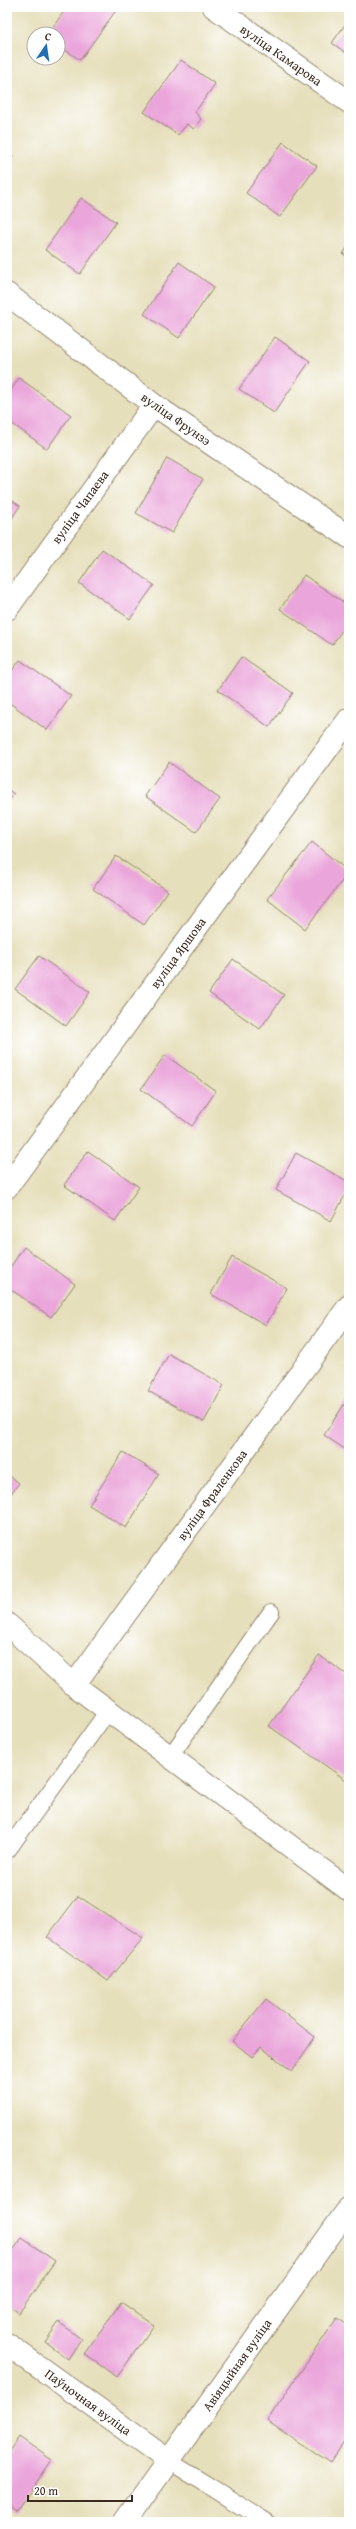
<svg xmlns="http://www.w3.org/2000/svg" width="356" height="2529" viewBox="0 0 356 2529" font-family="'Gentium Book Plus',serif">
  <rect width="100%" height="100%" fill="#fff"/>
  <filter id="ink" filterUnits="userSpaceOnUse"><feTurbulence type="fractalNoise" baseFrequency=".025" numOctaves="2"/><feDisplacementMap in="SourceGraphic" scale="8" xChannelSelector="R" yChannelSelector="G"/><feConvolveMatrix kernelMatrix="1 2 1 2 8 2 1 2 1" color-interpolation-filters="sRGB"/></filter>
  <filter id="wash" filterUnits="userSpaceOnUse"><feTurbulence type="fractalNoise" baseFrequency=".012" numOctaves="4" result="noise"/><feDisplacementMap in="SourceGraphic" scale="16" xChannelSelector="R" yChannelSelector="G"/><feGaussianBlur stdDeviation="0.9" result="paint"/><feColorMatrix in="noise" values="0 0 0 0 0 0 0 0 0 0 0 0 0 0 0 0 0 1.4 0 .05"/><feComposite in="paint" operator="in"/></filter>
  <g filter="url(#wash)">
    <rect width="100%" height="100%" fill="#e6dfbb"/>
    <g id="blocks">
      <path fill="#eaa5da" d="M67,7H114L117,9L80,60L58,45V34H48Z
        M349,19V55L332,43Z
        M181,60L215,84L195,112L201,119L194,129L187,124L178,135L144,112Z
        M283,142L317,166L280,217L246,193Z
        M7,153L13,157L7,165Z
        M81,198L116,222L80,274L45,250Z
        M349,245V258L343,254Z
        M179,262L214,287L179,338L144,314Z
        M275,337L310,361L274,413L239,389Z
        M19,378L71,415L47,449L7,420V396Z
        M167,458L203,479L172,533L136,513Z
        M7,497L20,506L7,525Z
        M102,549L154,585L130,619L79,583Z
        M304,575L349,606V620L332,645L280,609Z
        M241,657L293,693L269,727L218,690Z
        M20,660L71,696L47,730L7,701V677Z
        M169,762L220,799L196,832L145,796Z
        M7,789L14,794L7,804Z
        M312,842L349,872L305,929L267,899Z
        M116,856L168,891L144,925L93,889Z
        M39,956L90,992L66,1026L15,989Z
        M233,959L284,995L260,1029L209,993Z
        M165,1055L216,1091L192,1126L141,1089Z
        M88,1151L139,1187L115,1221L64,1185Z
        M296,1153L349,1182V1188L331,1221L276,1190Z
        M24,1247L75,1284L51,1317L7,1287V1272Z
        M232,1257L287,1288L266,1325L211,1294Z
        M169,1354L224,1385L204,1422L148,1391Z
        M349,1397V1452L324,1435Z
        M123,1452L159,1474L126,1528L89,1505Z
        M7,1474L19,1483L7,1499Z
        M319,1655L349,1676V1782L269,1726Z
        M78,1896L143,1938L108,1981L47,1937Z
        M266,1999L315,2037L292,2071L261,2047L252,2057L232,2041Z
        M22,2238L55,2261L19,2313L7,2305V2259Z
        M121,2302L154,2325L117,2377L84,2354Z
        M337,2318L349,2326V2435L330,2463L267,2421Z
        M59,2322L81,2339L68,2359L45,2342Z
        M19,2437L52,2460L16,2512L7,2505V2454Z"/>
    </g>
  </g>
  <g filter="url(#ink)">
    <use href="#blocks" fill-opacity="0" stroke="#90846c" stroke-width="1"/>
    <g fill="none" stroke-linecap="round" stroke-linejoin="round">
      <g stroke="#90846c" stroke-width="18">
        <path id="lane" d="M170,1757L271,1612
          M7,1851L108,1711
          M169,2461L267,2522"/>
      </g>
      <g stroke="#90846c" stroke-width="24">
        <path id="street" d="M214,7L349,102
          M7,294L154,405L349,537
          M7,609L154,405
          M7,1187L349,719
          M7,1624L74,1685L349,1890
          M74,1685L349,1306
          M7,2344L169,2461"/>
      </g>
      <g stroke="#90846c" stroke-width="24">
        <path id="secondary" d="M125,2522L349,2208"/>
      </g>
      <use href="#lane" stroke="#fff" stroke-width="16"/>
      <use href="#street" stroke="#fff" stroke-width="22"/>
      <use href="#secondary" stroke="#fff" stroke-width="22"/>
    </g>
  </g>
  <g text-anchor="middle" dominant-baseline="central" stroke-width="3.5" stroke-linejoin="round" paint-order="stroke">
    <g font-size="13" fill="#3b2a1e" stroke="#fff">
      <text transform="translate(281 55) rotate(35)">вуліца Камарова</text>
      <text transform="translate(176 419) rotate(35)">вуліца Фрунзэ</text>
      <text transform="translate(80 507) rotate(-54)">вуліца Чапаева</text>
      <text transform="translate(178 953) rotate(-54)">вуліца Яршова</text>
      <text transform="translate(212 1495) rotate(-54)">вуліца Фраленкова</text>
      <text transform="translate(237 2365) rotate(-55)">Авіяцыйная вуліца</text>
      <text transform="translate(88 2402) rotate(36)">Паўночная вуліца</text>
    </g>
  </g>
  <rect width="356" height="2529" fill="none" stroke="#fff" stroke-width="24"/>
  <g transform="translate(46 46) rotate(13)"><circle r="19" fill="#ffffff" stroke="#b1aaa5"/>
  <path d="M0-3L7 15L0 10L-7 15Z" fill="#1f6fb2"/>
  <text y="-6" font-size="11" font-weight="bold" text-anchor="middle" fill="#3b2a1e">С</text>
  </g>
  <path d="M28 2495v6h104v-6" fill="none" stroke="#3b2a1e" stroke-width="2"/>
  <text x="34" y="2495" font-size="12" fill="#3b2a1e" stroke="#ffffff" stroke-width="3" paint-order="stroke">20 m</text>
</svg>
